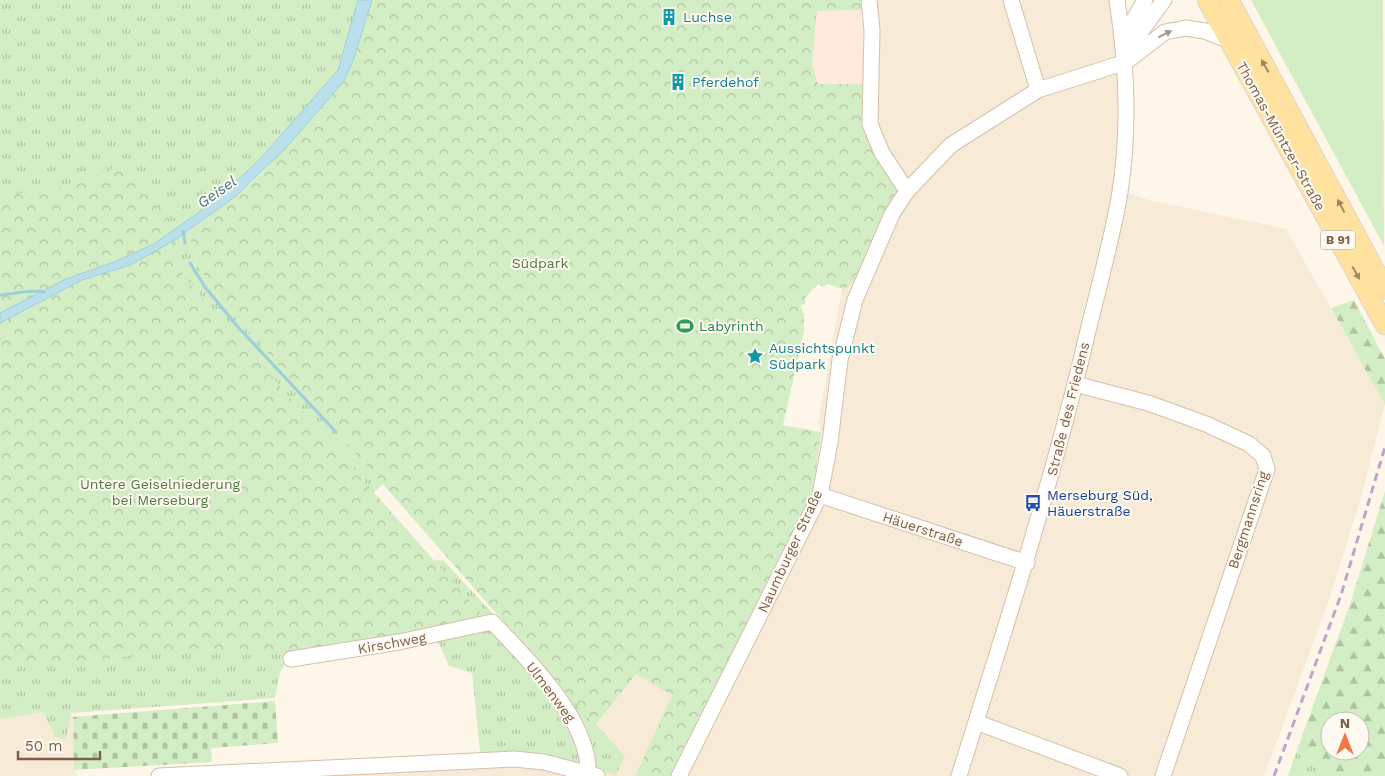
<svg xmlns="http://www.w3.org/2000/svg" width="1385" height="776" viewBox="0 0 1385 776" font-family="'Work Sans',sans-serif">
  <defs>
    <pattern id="grass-tufts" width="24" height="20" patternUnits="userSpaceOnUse" patternTransform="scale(1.25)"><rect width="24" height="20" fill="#d3eec5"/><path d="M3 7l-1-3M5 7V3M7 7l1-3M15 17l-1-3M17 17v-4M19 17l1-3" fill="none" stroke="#b0c4a2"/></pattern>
    <pattern id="forest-firs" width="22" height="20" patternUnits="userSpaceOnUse" patternTransform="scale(1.25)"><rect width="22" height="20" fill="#d3eec5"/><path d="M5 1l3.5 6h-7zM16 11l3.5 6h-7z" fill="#b0c4a2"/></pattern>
    <pattern id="cemetery-stones" width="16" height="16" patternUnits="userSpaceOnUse" patternTransform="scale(1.25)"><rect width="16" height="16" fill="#d3eec5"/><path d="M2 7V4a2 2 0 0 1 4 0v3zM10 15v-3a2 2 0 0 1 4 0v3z" fill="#b0c4a2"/></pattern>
    <pattern id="park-crowns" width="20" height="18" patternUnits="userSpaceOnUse" patternTransform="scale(1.25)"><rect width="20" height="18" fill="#d3eec5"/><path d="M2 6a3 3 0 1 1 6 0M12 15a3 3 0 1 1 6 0" fill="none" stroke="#b0c4a2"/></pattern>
  </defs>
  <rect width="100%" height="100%" fill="#fef7e9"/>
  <path fill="#f7ead6" d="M861,0H1116L1126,62L1120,191L1149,200L1286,229L1385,405L1361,497L1330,597L1264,776H671L811,495L821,432L818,423L869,137Z
    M636,674L672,695L635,776H300L479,758L480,753L530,752L578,764L625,756L596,726Z
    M43,712L55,737L66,738L70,713L73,717L74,770L78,776H0V719Z"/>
  <path fill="#ffe9dc" d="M861,10L865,84H818L812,65L817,11Z"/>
  <path fill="url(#grass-tufts)" d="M0,0H358L338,70L260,159L230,187L168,236L0,313Z
    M188,232L197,262L209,286L383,484L367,499L426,561L443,560L625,756L616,775L530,752L480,753L472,673L449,666L439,644L416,629L294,650L280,672L275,698L71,713L66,739L55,737L43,712L0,719V323L130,265Z
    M1297,750L1333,776H1288Z"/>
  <path fill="url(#forest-firs)" fill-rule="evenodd" d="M1354,300L1385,359V405L1331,308Z
    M1385,491V776H1333L1297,750L1350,604ZM1330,721H1360V751H1330Z"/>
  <path fill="url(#cemetery-stones)" d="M275,701L278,743L211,748L212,762L74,770L73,717Z"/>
  <path fill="url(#park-crowns)" d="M372,0H861V10L817,11L812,65L818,84H865L869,137L899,195L859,276L845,289L827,284L824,287L818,284L805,298V304L800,305L804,315V331L783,425L821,432L812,495L671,776H635L672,695L636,674L595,726L209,286L197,262L188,232L236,196L261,174L344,81L353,61Z
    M119,164L163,210L183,276L491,625L354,650L304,649L254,655L202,651L0,667V196L41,191L88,180L91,177L106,173Z"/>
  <path fill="#d3eec5" d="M1251,0H1383L1384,246Z
    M680,312L691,313L697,320L695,333L687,338L676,337L671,331Z"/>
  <path fill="#bae0eb" stroke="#9fcfdd" d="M358,0H372L353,61L344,81L285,149L236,196L178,238L154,252L130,265L82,280L0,323V313L66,279L114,262L154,244L195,215L230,187L260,159L338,70Z"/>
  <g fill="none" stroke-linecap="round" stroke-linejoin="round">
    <path stroke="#9fcfdd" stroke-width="3" d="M183,231L185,243
      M190,263L205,287L237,326L336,432
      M0,295C12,294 33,289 44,292"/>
    <g stroke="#d3c0ac" stroke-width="17">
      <path id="minor" d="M869,0L872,30L870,124L882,153L907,191
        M1011,0L1038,90
        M1123,38L1145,0
        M1128,58L1142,30L1164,0
        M1075,384L1148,403L1206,424L1249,444L1263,456L1267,469L1163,776
        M820,495L1027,563
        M291,659L399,642L492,622C527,658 591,722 588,774
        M976,722L1120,776
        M159,776L514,759L544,762L597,776
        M679,776L820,495L830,442L840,360L855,300L892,214L907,191L951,145L1038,90L1126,62L1165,32L1186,28L1205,31L1230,41
        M959,776C1003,635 1048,496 1083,352C1095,299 1111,246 1120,192C1130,128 1127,64 1117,0"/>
    </g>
    <g stroke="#ddd5d0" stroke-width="21">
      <path id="major" d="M1207,0L1385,325
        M1229,0L1385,289"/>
    </g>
    <use href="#minor" stroke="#fff" stroke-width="15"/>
    <use href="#major" stroke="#ffe29f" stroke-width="19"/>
    <path stroke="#bca4cb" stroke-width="3" stroke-dasharray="8 5" stroke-linecap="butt" d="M1274,776L1341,595L1385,447"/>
  </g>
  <defs><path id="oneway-solid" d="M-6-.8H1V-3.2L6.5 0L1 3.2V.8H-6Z" transform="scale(1.25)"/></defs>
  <use fill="#aa9789" href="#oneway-solid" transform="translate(1165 34) rotate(-26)"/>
  <g fill="#a38663">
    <use href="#oneway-solid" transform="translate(1265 66) rotate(-119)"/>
    <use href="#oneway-solid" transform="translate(1341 206) rotate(-118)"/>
    <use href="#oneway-solid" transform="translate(1356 273) rotate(61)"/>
  </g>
  <defs>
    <g id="building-bare" transform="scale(1.35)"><path d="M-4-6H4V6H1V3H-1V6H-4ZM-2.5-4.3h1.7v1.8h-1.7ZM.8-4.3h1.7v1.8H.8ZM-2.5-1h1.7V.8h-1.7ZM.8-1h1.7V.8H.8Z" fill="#0f9aa8" stroke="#fffaf1" stroke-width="2.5" paint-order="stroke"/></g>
    <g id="stadium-bare" transform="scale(1.35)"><path d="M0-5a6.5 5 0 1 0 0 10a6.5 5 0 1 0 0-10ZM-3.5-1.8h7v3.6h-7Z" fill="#2e9e5b" stroke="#fffaf1" stroke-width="2.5" paint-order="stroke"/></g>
    <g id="sight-bare" transform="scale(1.35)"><path d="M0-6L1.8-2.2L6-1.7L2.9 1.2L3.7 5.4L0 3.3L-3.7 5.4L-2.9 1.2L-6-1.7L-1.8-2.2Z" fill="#0f9aa8" stroke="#fffaf1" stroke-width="2.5" paint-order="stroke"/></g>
    <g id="bus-bare" transform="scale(1.35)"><path d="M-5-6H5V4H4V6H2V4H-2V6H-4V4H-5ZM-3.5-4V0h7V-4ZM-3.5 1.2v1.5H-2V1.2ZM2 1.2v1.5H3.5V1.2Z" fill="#1a4fb4" stroke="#fffaf1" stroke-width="2.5" paint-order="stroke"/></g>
  </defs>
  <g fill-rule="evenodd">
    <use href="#building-bare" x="669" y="17"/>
    <use href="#building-bare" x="678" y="82"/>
    <use href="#stadium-bare" x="685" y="326"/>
    <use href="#sight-bare" x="755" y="356"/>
    <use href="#bus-bare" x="1033" y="503"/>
  </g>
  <g text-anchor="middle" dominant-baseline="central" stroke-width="4" stroke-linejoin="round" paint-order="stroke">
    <rect fill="#fffaf1" stroke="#a38e7b" stroke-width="1" x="1320.5" y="230.5" width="35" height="19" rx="4"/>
    <g font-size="12" font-weight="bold" fill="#7c5f49">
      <text x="1338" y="240">B 91</text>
    </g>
    <g font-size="14" fill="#0d838f" stroke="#fffaf1" text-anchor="start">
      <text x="683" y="17">Luchse</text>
      <text x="692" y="82">Pferdehof</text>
      <text x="769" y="348">Aussichtspunkt<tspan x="769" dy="16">Südpark</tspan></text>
    </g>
    <g font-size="14" fill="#7c5f49" stroke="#fffaf1">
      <text transform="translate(1281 136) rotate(61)">Thomas-Müntzer-Straße</text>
      <text transform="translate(1068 409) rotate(-76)">Straße des Friedens</text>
      <text transform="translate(1248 520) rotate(-72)">Bergmannsring</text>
      <text transform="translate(923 529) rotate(18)">Häuerstraße</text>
      <text transform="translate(790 551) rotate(-65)">Naumburger Straße</text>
      <text transform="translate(392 643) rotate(-10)">Kirschweg</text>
      <text transform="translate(551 692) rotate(53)">Ulmenweg</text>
    </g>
    <g font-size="14" fill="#4b7c3c" stroke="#fffaf1">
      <text x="540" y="263">Südpark</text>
      <text x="160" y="484">Untere Geiselniederung<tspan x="160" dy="16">bei Merseburg</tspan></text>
    </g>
    <g font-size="14" fill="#27864d" stroke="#fffaf1" text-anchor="start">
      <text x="699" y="326">Labyrinth</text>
    </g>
    <g font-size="14" fill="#164399" stroke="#fffaf1" text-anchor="start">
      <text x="1047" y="495">Merseburg Süd,<tspan x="1047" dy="16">Häuerstraße</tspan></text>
    </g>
    <g font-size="15" font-style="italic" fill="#3d778a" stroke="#fffaf1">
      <text transform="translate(217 192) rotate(-35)">Geisel</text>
    </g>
  </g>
  <g transform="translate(1345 736)"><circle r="24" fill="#fffaf1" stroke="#cbbcae"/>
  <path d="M0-4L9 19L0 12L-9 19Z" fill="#f27744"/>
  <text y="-8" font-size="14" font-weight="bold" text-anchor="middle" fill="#7c5f49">N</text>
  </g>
  <path d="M18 751v8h82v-8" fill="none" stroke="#7c5f49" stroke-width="2.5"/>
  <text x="25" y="751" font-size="15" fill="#7c5f49" stroke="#fffaf1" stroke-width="4" paint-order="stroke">50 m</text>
</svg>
